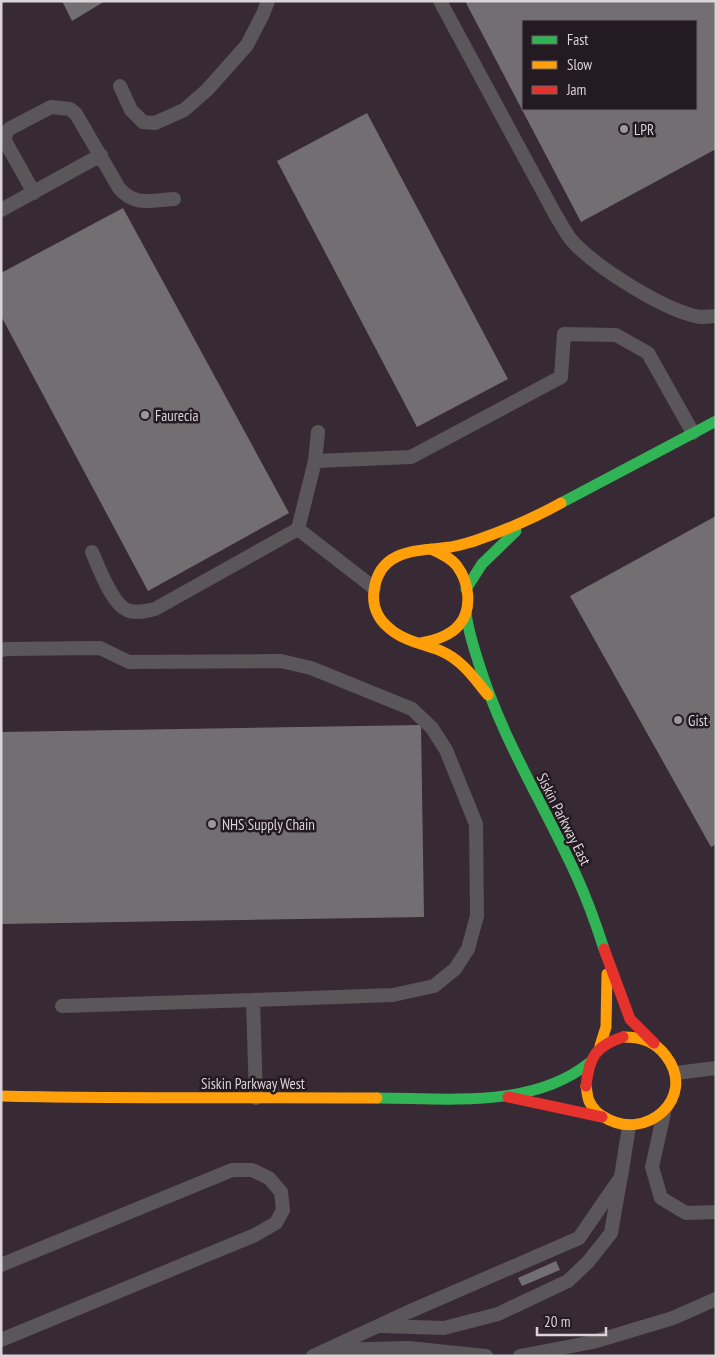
<svg xmlns="http://www.w3.org/2000/svg" width="717" height="1357" viewBox="0 0 717 1357" font-family="'PT Sans Narrow',sans-serif">
  <rect width="100%" height="100%" fill="#2b252a"/>
  <path fill="#382a35" fill-rule="evenodd" d="M1,1H716V1356H1ZM523,21H696V109H523Z"/>
  <path fill="#736e72" fill-rule="evenodd" d="M62,1H105L72,21Z
    M465,1H716V149L581,222ZM523,21H696V109H523Z
    M367,113L508,379L417,427L277,161Z
    M123,208L289,513L148,591L1,316V273Z
    M716,516V844L711,847L570,596Z
    M421,725L424,917L1,924V732Z
    M556,1261L560,1270L522,1286L518,1278Z"/>
  <g fill="none" stroke-linecap="round" stroke-linejoin="round">
    <path stroke="#5b565a" stroke-width="14" d="M440,1L555,214C561,223 566,235 574,243C599,269 665,311 700,317C705,317 711,316 716,316
      M120,86L131,110L143,122L155,123L184,110L207,90L247,45L263,14L268,1
      M34,193L5,141V136L9,129L51,107L70,109L76,114L119,188C135,207 151,200 174,199
      M1,210L101,155
      M315,461L411,457L561,377L564,334L616,335L648,353L693,433
      M298,529L374,588
      M92,552C99,568 112,604 127,610C136,614 146,611 155,609L298,529L315,461L318,432
      M1,650L7,649L100,648L129,662L281,661L311,668L412,709L432,728L446,750L476,824L477,916L468,949L455,969L434,986L393,995L253,1000
      M62,1006L253,1000L256,1098
      M676,1073L716,1068
      M664,1113L652,1167L661,1198L686,1213L716,1212
      M1,1265L232,1170H252L269,1178L281,1192L283,1210L276,1223L255,1235L1,1340
      M381,1326L444,1328L498,1314L568,1281L588,1262L611,1233L620,1181
      M331,1350L408,1348L486,1356
      M313,1356L406,1313L579,1238L621,1177L629,1126
      M520,1356L593,1342L673,1318L716,1299"/>
    <path stroke="#30b455" stroke-width="11" d="M561,503L716,421
      M466,589L482,564L516,531
      M466,613C468,630 473,645 478,661C501,737 543,803 576,875C587,899 596,924 604,949
      M377,1098C446,1098 532,1109 589,1063"/>
    <path stroke="#ff9f0a" stroke-width="11" d="M421,643C435,640 450,636 459,625C473,609 469,582 457,566C451,558 440,553 431,549
      M488,695C474,678 462,660 441,651C424,644 403,641 389,628C378,619 372,606 374,591C379,548 419,551 451,547C460,545 469,543 477,540C506,530 534,518 561,503
      M600,1046L606,1027L607,974
      M586,1086C587,1090 587,1096 589,1101C592,1107 598,1114 604,1117C645,1143 698,1098 666,1056C655,1041 641,1037 623,1037
      M1,1096C126,1099 252,1097 377,1098"/>
    <path stroke="#e5322d" stroke-width="11" d="M604,949L630,1019L654,1043
      M586,1086C589,1058 595,1046 623,1037
      M508,1097L602,1117"/>
  </g>
  <g fill="#9d969b" stroke="#241a22" stroke-width="2">
    <circle cx="624" cy="129" r="5"/>
    <circle cx="145" cy="415" r="5"/>
    <circle cx="678" cy="720" r="5"/>
    <circle cx="212" cy="824" r="5"/>
  </g>
  <g text-anchor="middle" dominant-baseline="central" stroke-width="5" stroke-linejoin="round" paint-order="stroke">
    <g font-size="15" fill="#dad3d8" stroke="#241a22" text-anchor="start">
      <text x="634" y="129">LPR</text>
      <text x="155" y="415">Faurecia</text>
      <text x="688" y="720">Gist</text>
      <text x="222" y="824">NHS Supply Chain</text>
    </g>
    <g font-size="15" fill="#dad3d8" stroke="#241a22">
      <text transform="translate(564 819) rotate(63)">Siskin Parkway East</text>
      <text x="253" y="1083">Siskin Parkway West</text>
    </g>
  </g>
  <rect width="717" height="1357" fill="none" stroke="#dad3d8" stroke-width="5"/>
  <rect x="522" y="20" width="175" height="90" fill="#241a22" stroke="#6d646b"/>
  <rect x="532" y="36" width="25" height="8" fill="#30b455" stroke="#6d646b"/>
  <text x="567" y="45" font-size="15" fill="#dad3d8">Fast</text>
  <rect x="532" y="61" width="25" height="8" fill="#ff9f0a" stroke="#6d646b"/>
  <text x="567" y="70" font-size="15" fill="#dad3d8">Slow</text>
  <rect x="532" y="86" width="25" height="8" fill="#e5322d" stroke="#6d646b"/>
  <text x="567" y="95" font-size="15" fill="#dad3d8">Jam</text>
  <path d="M537 1327v8h69v-8" fill="none" stroke="#dad3d8" stroke-width="2.5"/>
  <text x="544" y="1327" font-size="15" fill="#dad3d8" stroke="#241a22" stroke-width="4" paint-order="stroke">20 m</text>
</svg>
